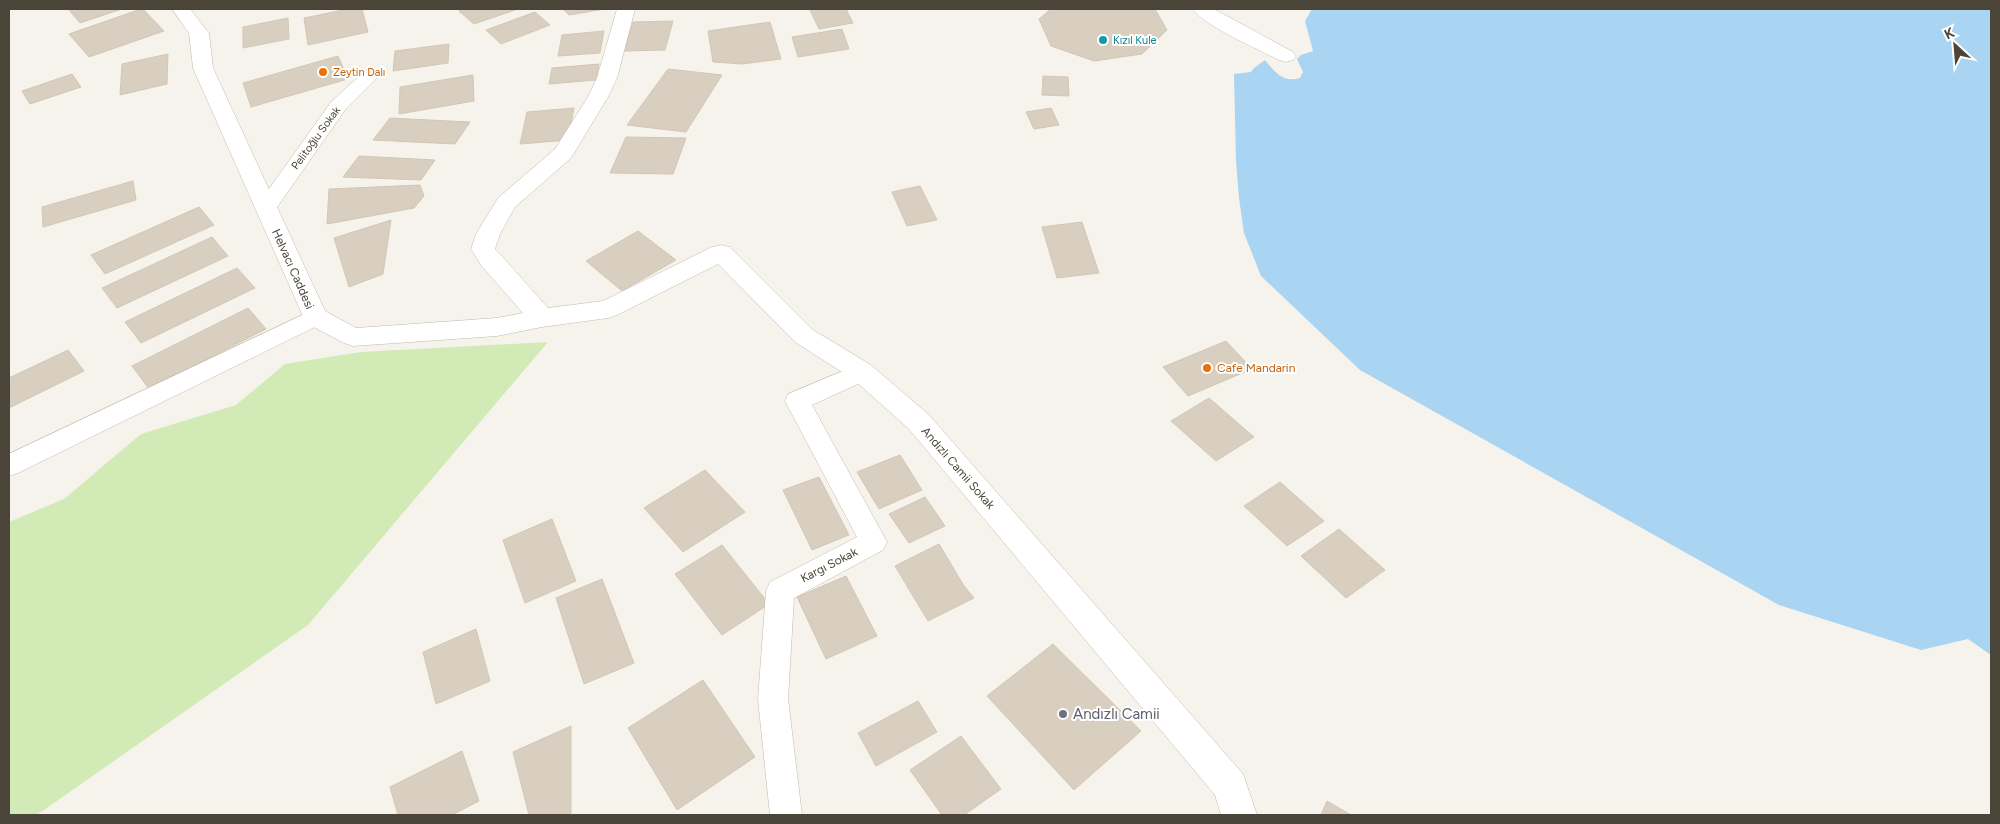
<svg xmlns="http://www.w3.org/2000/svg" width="2000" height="824" viewBox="0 0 2000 824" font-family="Figtree,sans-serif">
  <rect width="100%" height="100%" fill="#f6f3ec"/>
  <path fill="#d2eab5" d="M548,342L308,625L44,810L35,815H9V522L64,499L141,434L236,405L285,364L361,352Z"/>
  <path fill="#a9d4f2" d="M1312,9H1991V655L1968,639L1921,650L1779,605L1360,370L1261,276L1244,233L1239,198L1236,161L1234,74L1251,72L1254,68L1265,60C1275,72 1283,83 1300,78L1303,72L1297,59L1301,55L1313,51L1305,21Z"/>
  <path fill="#d8cfc1" stroke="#d3c7b4" d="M71,9H122L80,23L69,10Z
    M141,9H143L164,31L89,57L69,34Z
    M348,9H362L368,32L308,45L304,18Z
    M465,9H518L474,24L459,11Z
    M563,9H605L569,15Z
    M819,9H846L853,23L819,29L810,10Z
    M1051,9H1155L1167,30L1142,54L1094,61L1051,46L1039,19Z
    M535,12L550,25L501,44L486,30Z
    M288,18L289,39L243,48V27Z
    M673,21L665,50L624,51L633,22Z
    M770,22L781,59L742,64L713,62L708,31Z
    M842,29L849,49L798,57L792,37Z
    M604,31L600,53L558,56L562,35Z
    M449,44L448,63L393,71L395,51Z
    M168,54L167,84L120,95L122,64Z
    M338,56L348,79L251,107L243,83Z
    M599,64L596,80L549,84L552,68Z
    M668,69L722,75L686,132L627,125Z
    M72,74L81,87L30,104L22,91Z
    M473,75L474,101L399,114L400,87Z
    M1043,76L1068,77L1069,96L1042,95Z
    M574,108L568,140L520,144L527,112Z
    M1051,108L1059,125L1034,129L1026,112Z
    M390,118L470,122L455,144L373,140Z
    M626,137L686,138L673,174L610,173Z
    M359,156L435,160L421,180L343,177Z
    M133,181L136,200L43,227L42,207Z
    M420,185L424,196L414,208L327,224L329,189Z
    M920,186L937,220L907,226L892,192Z
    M199,207L214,225L105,274L91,255Z
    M391,220L383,274L349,287L334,238Z
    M1082,222L1099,273L1057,278L1042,227Z
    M638,231L676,260L622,291L586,261Z
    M212,237L228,256L117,308L102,288Z
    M237,268L255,288L141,343L125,322Z
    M248,308L266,329L149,389L132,366Z
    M1226,341L1252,369L1188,396L1163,367Z
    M68,350L84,371L9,408V378Z
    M1209,398L1254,437L1216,461L1171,421Z
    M900,455L922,490L879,509L857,472Z
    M705,470L745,512L683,552L644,508Z
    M819,477L849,535L812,550L783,490Z
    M1280,482L1324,521L1287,546L1244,506Z
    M925,497L945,526L909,543L889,514Z
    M552,519L576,581L525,603L503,540Z
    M1339,529L1385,570L1346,598L1301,556Z
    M939,544L964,586L974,598L928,621L895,566Z
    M722,545L769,604L722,635L675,574Z
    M846,576L877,636L826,659L797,597Z
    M602,579L634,663L584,684L556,598Z
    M476,629L490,681L436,704L423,652Z
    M1053,644L1141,731L1074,790L987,696Z
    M703,680L755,757L677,810L628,728Z
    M918,701L937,732L876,766L858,733Z
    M571,726V815H529L513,752Z
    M961,736L1001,789L964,815H942L910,770Z
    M462,751L479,801L452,815H398L390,787Z
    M1327,801L1351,815H1321Z"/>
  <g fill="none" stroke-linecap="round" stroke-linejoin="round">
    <g stroke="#c2bbae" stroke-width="1">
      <path id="lane" d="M372,68L378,70L381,74L345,110L273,213L266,215L259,213L256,208L259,203L331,102L366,70Z
        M315,309L323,311L327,317L323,323L18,473L9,476V454Z
        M862,363L871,366L874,372L871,378L812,405L887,542L883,550L794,598L788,699L802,815H770L758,699L766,591L770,582L857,537L785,401L788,394Z"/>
    </g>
    <g stroke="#c2bbae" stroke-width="1">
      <path id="street" d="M172,9H190L209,33L213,68L325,311L356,328L497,318L523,313L481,265L471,249L476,234L498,198L555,149L588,97L597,78L617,9H635L617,78L608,97L571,158L515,207L500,234L495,249L499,253L548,308L603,301L712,247L721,245L730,247L813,330L871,365L929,415L1243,774L1257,815H1221L1215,795L909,429L853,379L795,342L718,264L617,315L608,318L542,327L497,336L353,346L344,343L306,323L193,68L189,33Z
        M1193,9H1214L1293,52L1296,56L1293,60L1286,62L1279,60C1260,50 1202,25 1193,9Z"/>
    </g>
    <use href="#lane" fill="#fff" fill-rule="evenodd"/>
    <use href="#street" fill="#fff" fill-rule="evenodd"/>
  </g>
  <circle fill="#0f9aa8" stroke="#fff" stroke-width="2" cx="1103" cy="40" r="5"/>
  <g fill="#e8710a" stroke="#fff" stroke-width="2">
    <circle cx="323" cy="72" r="5"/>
    <circle cx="1207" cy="368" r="5"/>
  </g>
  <circle fill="#6b7280" stroke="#fff" stroke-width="2" cx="1063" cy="714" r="5"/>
  <g text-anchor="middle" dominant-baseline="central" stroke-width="4" stroke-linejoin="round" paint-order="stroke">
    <g font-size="11" fill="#0d838f" stroke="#fff" text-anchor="start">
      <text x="1113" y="40">Kızıl Kule</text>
    </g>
    <g font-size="11" fill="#c56008" stroke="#fff" text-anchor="start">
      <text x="333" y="72">Zeytin Dalı</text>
    </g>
    <g font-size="11" fill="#4b4439" stroke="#fff">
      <text transform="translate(316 138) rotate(-54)">Pelitoğlu Sokak</text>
    </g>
    <g font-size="12" fill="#4b4439" stroke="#fff">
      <text transform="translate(293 269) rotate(66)">Helvacı Caddesi</text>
      <text transform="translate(958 468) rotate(49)">Andızlı Camii Sokak</text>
      <text transform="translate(829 565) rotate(-27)">Kargı Sokak</text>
    </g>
    <g font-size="12" fill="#c56008" stroke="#fff" text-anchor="start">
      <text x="1217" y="368">Cafe Mandarin</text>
    </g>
    <g font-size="15" fill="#5b616d" stroke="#fff" text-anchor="start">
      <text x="1073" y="714">Andızlı Camii</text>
    </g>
  </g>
  <rect width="2000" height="824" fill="none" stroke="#4b4439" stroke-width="20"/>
  <g transform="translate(1955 45) rotate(334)" stroke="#ffffff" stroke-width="4" paint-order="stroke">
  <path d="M0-4L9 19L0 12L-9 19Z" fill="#4b4439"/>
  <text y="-8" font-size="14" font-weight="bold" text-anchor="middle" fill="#4b4439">K</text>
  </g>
</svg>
